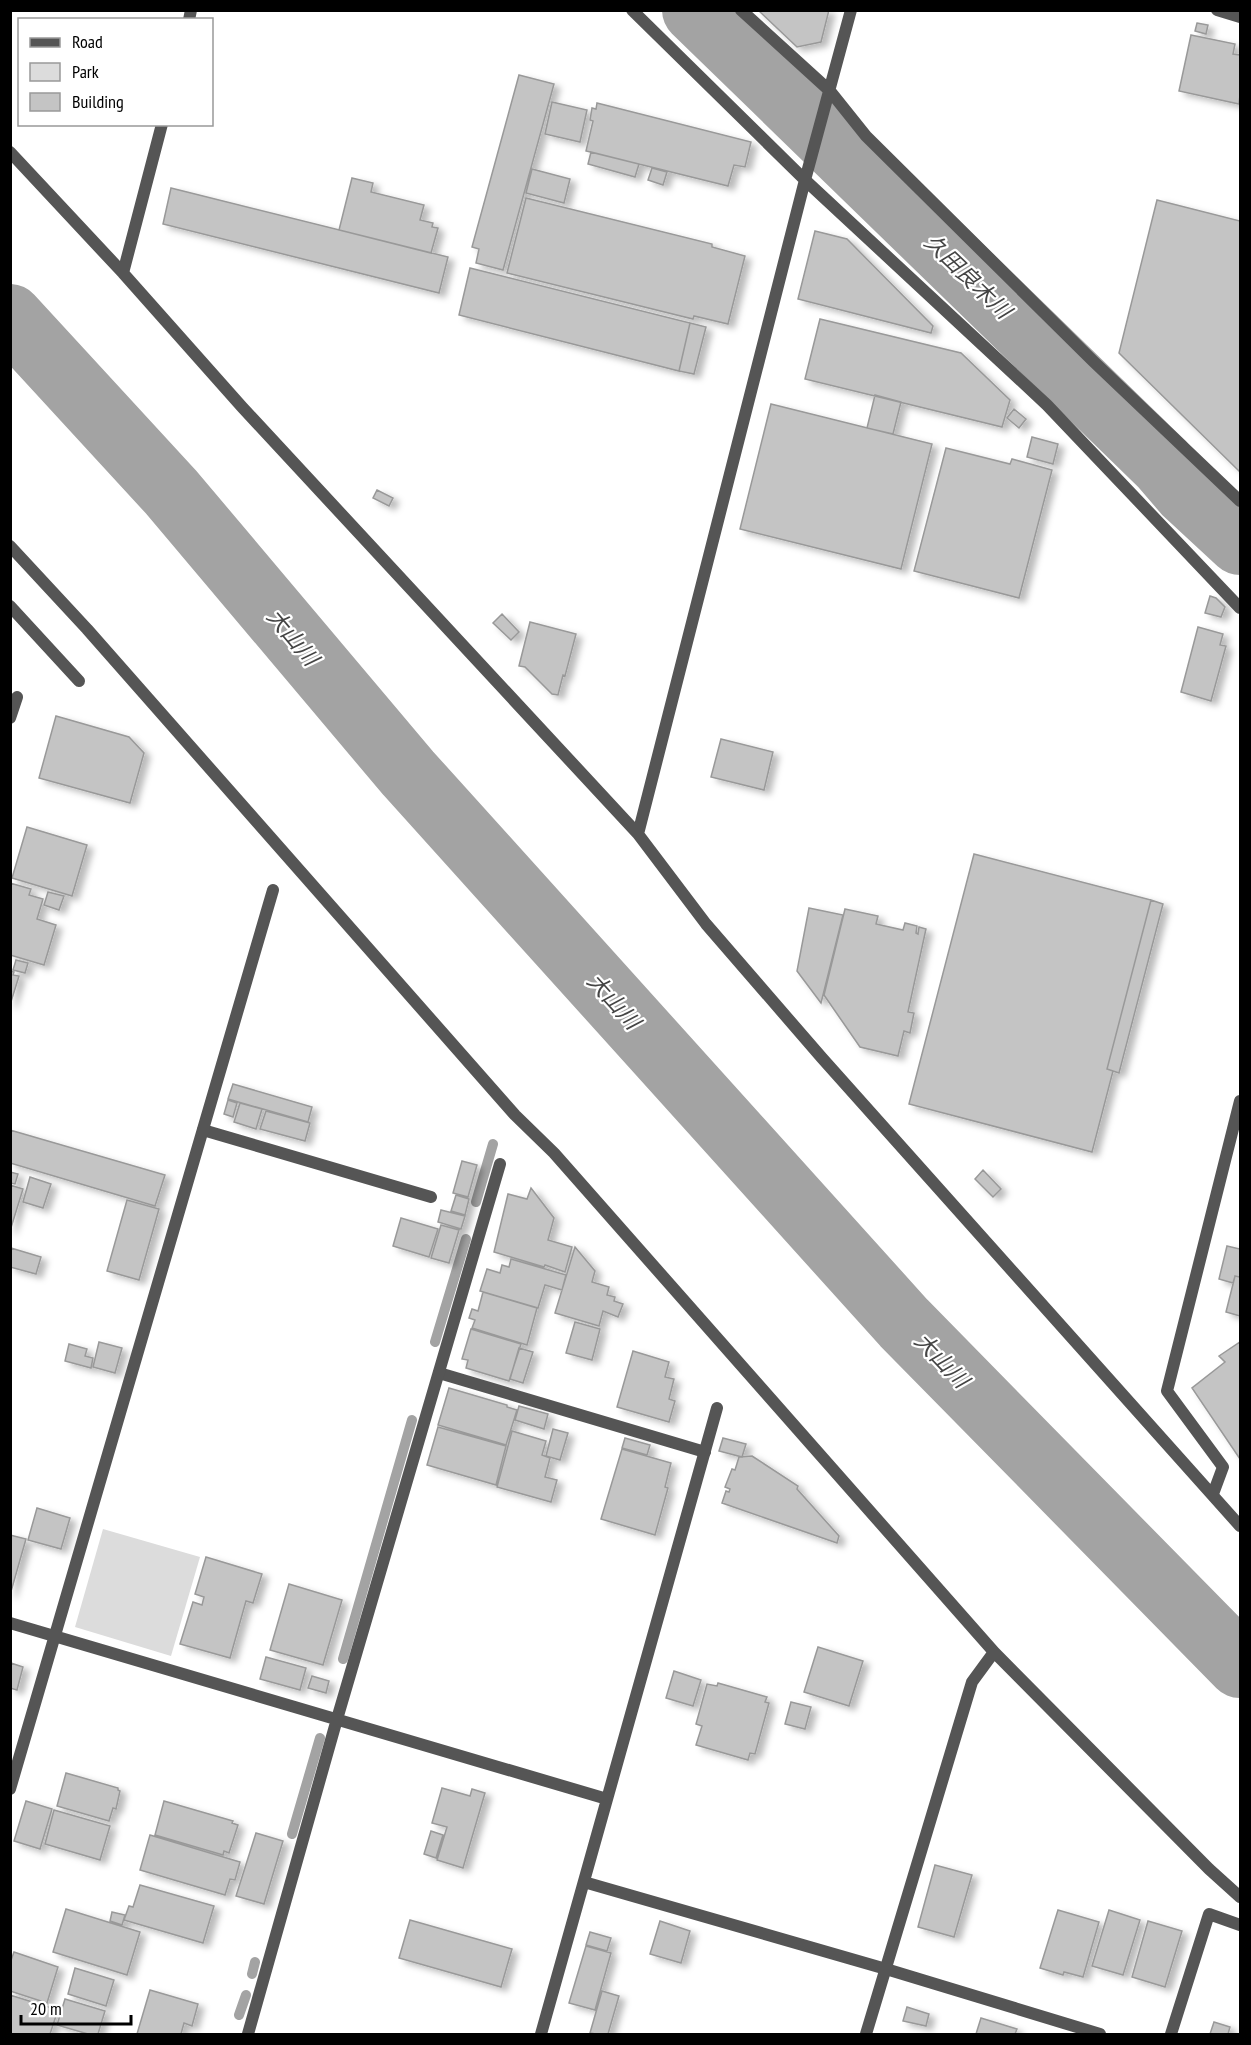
<svg xmlns="http://www.w3.org/2000/svg" width="1251" height="2045" viewBox="0 0 1251 2045" font-family="'PT Sans Narrow','Noto Sans JP',sans-serif">
  <defs>
    <filter id="shadow"><feDropShadow dx="6" dy="4" stdDeviation="3" flood-color="#0004"/></filter>
  </defs>
  <rect width="100%" height="100%" fill="#fff"/>
  <path fill="#dcdcdc" d="M103,1529L200,1557L171,1656L75,1627Z"/>
  <g fill="none" stroke-linecap="round" stroke-linejoin="round">
    <path stroke="#a3a3a3" stroke-width="10" d="M476,1202L493,1144
      M435,1342L466,1239
      M343,1659L412,1420
      M292,1834L320,1738
      M252,1974L255,1962
      M239,2015L246,1995"/>
    <path stroke="#a3a3a3" stroke-width="66" d="M695,10L1162,464L1186,492L1240,542
      M10,317L171,492L408,773L904,1323L1240,1665"/>
  </g>
  <path fill="#c4c4c4" stroke="#999" stroke-width="1.5" filter="url(#shadow)" d="M758,10H829L821,42L797,47Z
    M1197,23L1208,25L1206,34L1195,31Z
    M1191,35L1235,44L1233,54L1240,55V95L1239,104L1179,91Z
    M519,75L554,84L503,270L476,263L479,249L472,247Z
    M552,102L587,110L580,142L545,134Z
    M597,103L751,142L745,167L734,165L728,186L586,151L593,121L590,120L592,108L596,109Z
    M591,152L639,164L635,177L588,164Z
    M652,168L667,172L663,185L648,180Z
    M532,169L570,179L564,203L526,193Z
    M352,178L373,183L371,192L424,205L420,220L433,223L432,227L438,228L431,253L339,230Z
    M171,188L448,257L439,293L163,224Z
    M526,198L712,244V247L745,256L728,324L694,316L693,319L507,273Z
    M1157,200L1240,221V472L1119,353Z
    M815,231L847,239L933,326L931,333L798,299Z
    M470,268L690,323L679,371L459,315Z
    M820,319L961,353L1010,400L1002,427L805,379Z
    M690,323L706,327L694,374L679,371Z
    M875,395L901,402L893,434L867,428Z
    M771,404L932,444L901,569L740,529Z
    M1014,409L1026,419L1019,428L1007,418Z
    M1032,437L1058,444L1053,464L1027,457Z
    M946,448L1010,464L1012,459L1052,470L1019,598L914,571Z
    M377,490L393,498L389,506L373,498Z
    M1210,596L1216,598L1225,607L1221,617L1205,613Z
    M502,614L519,632L511,640L493,623Z
    M530,622L576,634L565,676L563,675L558,695L552,694L525,667L519,666Z
    M1198,627L1223,634L1220,645L1226,646L1211,701L1181,692Z
    M56,716L129,737L144,753L130,803L39,778Z
    M721,739L773,752L764,790L711,777Z
    M27,827L87,845L72,896L12,878Z
    M974,854L1151,900L1107,1069L1113,1071L1092,1152L909,1104Z
    M10,883L31,889L29,895L43,899L37,919L56,925L44,965L10,955Z
    M48,892L64,896L59,910L44,905Z
    M1151,900L1163,904L1119,1073L1107,1069Z
    M809,908L843,915L821,1003L797,971Z
    M845,909L878,916L876,924L903,930L905,923L917,926L916,933L918,934L919,927L926,929L908,1012L914,1013L910,1033L904,1031L898,1056L860,1047L824,995Z
    M16,960L28,963L25,973L13,970Z
    M10,971L14,972L13,975L19,976L10,1005Z
    M233,1084L312,1107L308,1122L228,1099Z
    M228,1100L237,1103L233,1117L224,1114Z
    M240,1103L262,1109L256,1129L234,1122Z
    M266,1111L310,1123L305,1141L260,1129Z
    M10,1130L165,1175L155,1206L10,1163Z
    M462,1161L477,1165L468,1197L453,1193Z
    M983,1170L1001,1189L993,1197L975,1179Z
    M10,1172L18,1174L15,1184L10,1183Z
    M30,1177L51,1184L43,1208L23,1202Z
    M10,1185L23,1189L10,1231Z
    M531,1188L554,1218L548,1240L572,1247L565,1272L545,1265L544,1267L494,1252L508,1194L527,1199Z
    M456,1195L469,1199L465,1215L451,1211Z
    M127,1200L159,1209L139,1280L107,1271Z
    M441,1210L465,1216L461,1229L438,1222Z
    M401,1218L438,1229L429,1257L393,1246Z
    M441,1225L459,1230L449,1263L431,1258Z
    M1227,1246L1240,1249V1277L1235,1276L1233,1283L1219,1279Z
    M575,1247L595,1271L592,1282L609,1287L607,1295L615,1297L614,1301L623,1304L618,1317L603,1311L599,1326L555,1313Z
    M11,1248L41,1257L36,1274L10,1267Z
    M511,1259L566,1275L562,1290L545,1285L538,1308L480,1291L487,1269L500,1273L502,1265L509,1267Z
    M1235,1276L1240,1277V1316L1226,1312Z
    M483,1292L537,1308L527,1345L472,1328L475,1320L469,1318L472,1309L478,1311Z
    M575,1322L600,1329L592,1360L566,1353Z
    M471,1329L521,1344L509,1381L466,1368L468,1360L462,1359Z
    M99,1342L122,1348L115,1373L93,1367Z
    M1240,1342V1459L1192,1388L1225,1362L1219,1356Z
    M69,1344L87,1349L85,1356L93,1358L91,1368L65,1361Z
    M519,1348L533,1352L523,1383L510,1379Z
    M633,1351L669,1362L665,1377L674,1379L669,1399L675,1401L669,1422L617,1407Z
    M449,1388L507,1405V1407L517,1410L506,1445L438,1425Z
    M519,1406L548,1414L544,1429L515,1420Z
    M438,1427L506,1446L496,1485L427,1465Z
    M553,1429L568,1433L560,1460L546,1456Z
    M512,1431L546,1441L542,1455L550,1458L545,1477L557,1480L551,1502L497,1487Z
    M625,1438L650,1445L647,1455L622,1448Z
    M723,1438L746,1444L742,1457L719,1451Z
    M622,1449L671,1463L665,1487L668,1488L655,1535L601,1519Z
    M752,1456L798,1486L797,1489L839,1536L837,1543L722,1503L726,1491L729,1492L730,1489L725,1487L732,1469L735,1470L739,1457Z
    M37,1508L70,1518L61,1549L28,1540Z
    M10,1535L26,1539L10,1595Z
    M206,1557L262,1574L253,1603L246,1601L230,1658L180,1644L193,1602L202,1605L204,1597L195,1594Z
    M289,1584L342,1600L323,1665L270,1650Z
    M818,1647L863,1661L849,1706L804,1692Z
    M266,1657L306,1668L300,1690L260,1679Z
    M11,1663L23,1667L17,1690L10,1688Z
    M674,1671L701,1680L693,1706L666,1698Z
    M312,1676L329,1681L326,1693L308,1688Z
    M718,1683L767,1697L765,1702L769,1703L755,1754L750,1753L748,1760L696,1745L702,1726L696,1724L707,1684L717,1686Z
    M791,1702L811,1707L805,1729L785,1724Z
    M66,1773L118,1788V1790L120,1791L116,1809L113,1808L109,1821L57,1806Z
    M442,1788L470,1796L472,1789L485,1793L463,1868L437,1860L447,1827L432,1823Z
    M26,1801L52,1809L40,1849L14,1841Z
    M164,1801L233,1821L232,1823L238,1825L229,1853L224,1851L223,1855L155,1835Z
    M54,1810L110,1826L100,1860L45,1844Z
    M431,1831L443,1835L436,1858L424,1854Z
    M256,1833L283,1841L264,1904L236,1896Z
    M150,1835L240,1862L235,1880L230,1879L225,1895L140,1870Z
    M935,1865L972,1875L954,1937L918,1927Z
    M140,1885L214,1906L203,1943L124,1920L129,1906L133,1907Z
    M66,1909L140,1932L127,1975L53,1952Z
    M1058,1910L1099,1922L1083,1977L1064,1972L1063,1975L1040,1968Z
    M1109,1910L1140,1920L1123,1975L1092,1966Z
    M112,1912L125,1915L122,1925L110,1921Z
    M410,1920L512,1949L501,1987L399,1958Z
    M660,1921L690,1931L681,1963L650,1954Z
    M1148,1921L1182,1931L1165,1987L1132,1977Z
    M590,1932L611,1938L607,1951L586,1945Z
    M586,1946L611,1953L595,2010L569,2003Z
    M14,1952L58,1967L47,2003L10,1991V1963Z
    M75,1968L114,1980L106,2006L68,1994Z
    M150,1990L198,2004L192,2026L184,2023L181,2034H183H137Z
    M602,1991L619,1996L608,2034H596L590,2033Z
    M10,1995L58,2010L50,2034H10Z
    M65,1999L105,2011L98,2034H88L57,2025Z
    M907,2007L929,2014L926,2026L903,2021Z
    M981,2018L1017,2029L1015,2034H976Z
    M1214,2022L1230,2027L1228,2034H1210Z"/>
  <g fill="none" stroke-linecap="round" stroke-linejoin="round">
    <path stroke="#555" stroke-width="12" d="M203,1130L431,1197
      M439,1373L705,1452"/>
    <path stroke="#555" stroke-width="12" d="M632,10L805,180L1047,405L1240,608
      M741,10L830,91L866,136L1093,361L1240,501
      M1217,10L1240,17
      M189,20L191,10
      M10,152L123,273L242,407L638,834L706,924L822,1058L1240,1526
      M123,273L162,124
      M10,546L87,629L515,1115L554,1153L994,1652L1209,1869L1240,1897
      M10,606L79,681
      M10,718L17,697
      M638,834L805,180L851,10
      M1213,1494L1223,1467L1167,1391L1240,1101
      M10,1623L607,1799
      M10,1789L273,890
      M584,1882L886,1969L1100,2034
      M248,2034L337,1719L500,1164
      M541,2034L717,1408
      M866,2034L972,1682L994,1652
      M1171,2034L1209,1914L1240,1925"/>
  </g>
  <g text-anchor="middle" dominant-baseline="central" stroke-width="4.5" stroke-linejoin="round" paint-order="stroke">
    <g font-size="22" font-style="italic" fill="#444" stroke="#fff">
      <text transform="translate(968 276) rotate(44)">久田良木川</text>
      <text transform="translate(293 637) rotate(50)">大山川</text>
      <text transform="translate(614 1001) rotate(48)">大山川</text>
      <text transform="translate(942 1360) rotate(46)">大山川</text>
    </g>
  </g>
  <rect width="1251" height="2045" fill="none" stroke="#000000" stroke-width="24"/>
  <rect x="18" y="18" width="195" height="108" fill="#ffffff" stroke="#999999" stroke-width="1.5"/>
  <rect x="30" y="38" width="30" height="9" fill="#555555" stroke="#999999" stroke-width="1.5"/>
  <text x="72" y="48" font-size="18" fill="#000000">Road</text>
  <rect x="30" y="63" width="30" height="18" fill="#dcdcdc" stroke="#999999" stroke-width="1.5"/>
  <text x="72" y="78" font-size="18" fill="#000000">Park</text>
  <rect x="30" y="93" width="30" height="18" fill="#c4c4c4" stroke="#999999" stroke-width="1.5"/>
  <text x="72" y="108" font-size="18" fill="#000000">Building</text>
  <path d="M21 2015v9h110v-9" fill="none" stroke="#000000" stroke-width="3"/>
  <text x="30" y="2015" font-size="18" fill="#000000" stroke="#ffffff" stroke-width="4.5" paint-order="stroke">20 m</text>
</svg>
